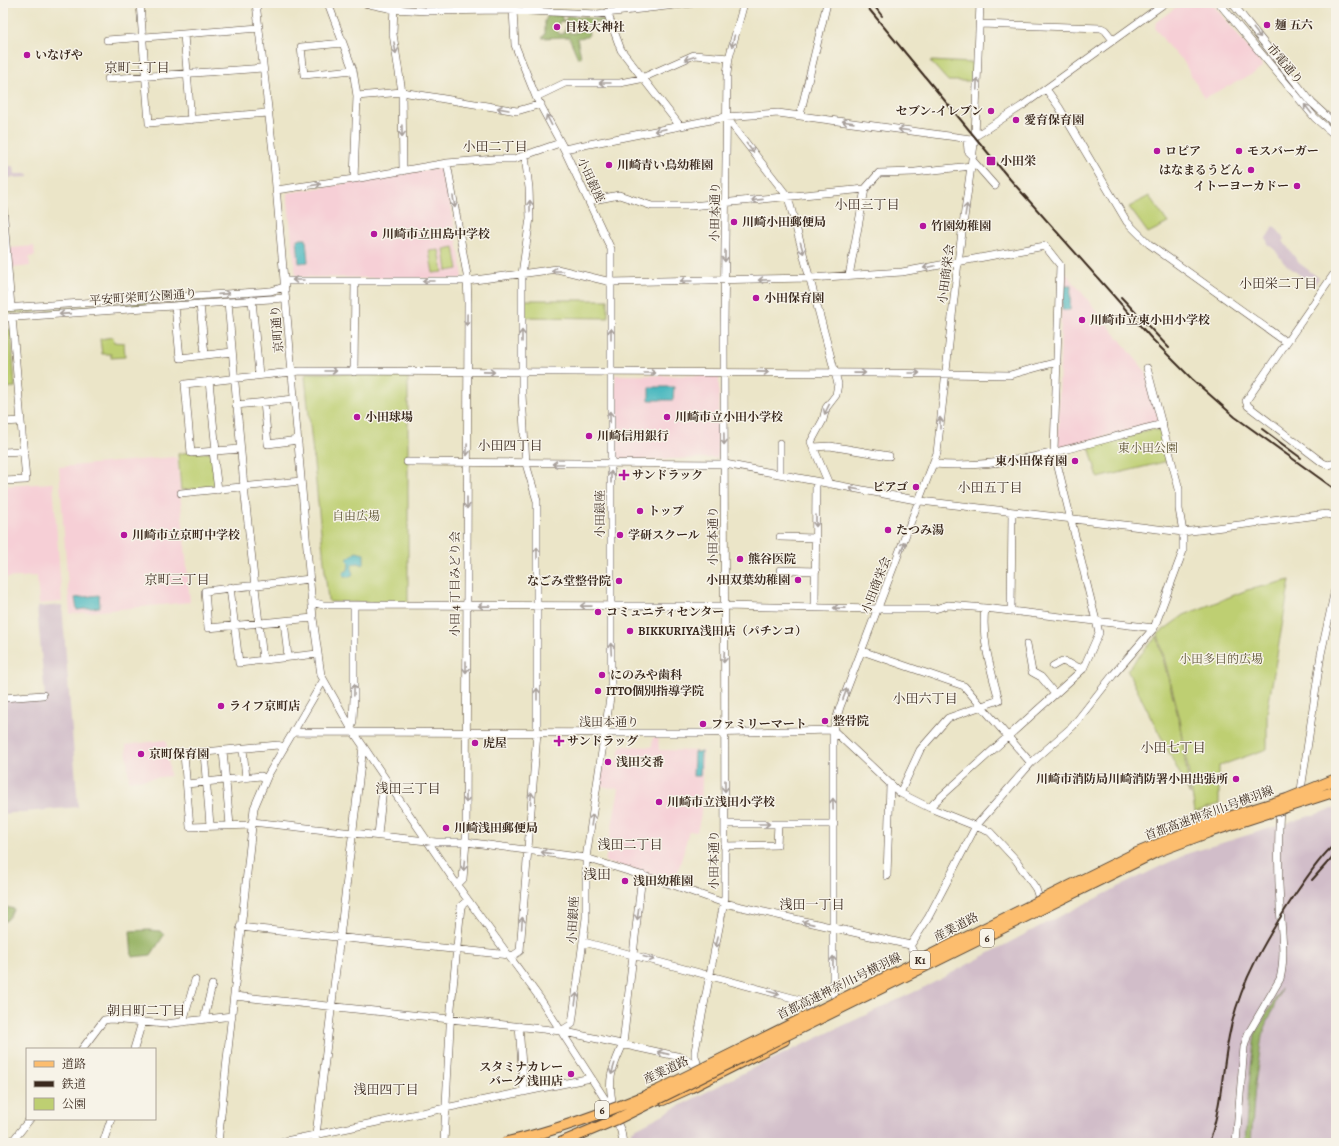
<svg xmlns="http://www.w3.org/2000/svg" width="1339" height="1146" viewBox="0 0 1339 1146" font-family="Alegreya,'Noto Serif JP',serif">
  <rect width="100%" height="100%" fill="#f7f3e8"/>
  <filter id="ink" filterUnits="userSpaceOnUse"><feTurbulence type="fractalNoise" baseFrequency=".025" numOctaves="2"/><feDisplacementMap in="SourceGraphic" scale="8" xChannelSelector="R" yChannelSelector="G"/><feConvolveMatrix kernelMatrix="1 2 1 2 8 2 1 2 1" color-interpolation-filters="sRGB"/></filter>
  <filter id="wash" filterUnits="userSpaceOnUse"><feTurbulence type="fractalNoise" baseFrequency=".012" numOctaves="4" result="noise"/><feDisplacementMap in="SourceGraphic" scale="16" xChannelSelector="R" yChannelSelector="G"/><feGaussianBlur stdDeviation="0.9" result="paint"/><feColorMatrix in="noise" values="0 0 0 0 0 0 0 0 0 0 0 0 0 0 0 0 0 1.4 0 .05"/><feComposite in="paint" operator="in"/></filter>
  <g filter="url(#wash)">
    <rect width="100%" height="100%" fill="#ebe5c8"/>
    <path fill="#f6cfd6" d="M1182,3H1212L1263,66L1253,74L1204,98L1182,59L1171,50L1155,28L1156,22Z
      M443,167L445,169L463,276L460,279L296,277L287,193Z
      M34,246L35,256L29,257L30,266L12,268L10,248Z
      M1062,268L1146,372L1160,422L1058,448Z
      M615,375L719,376L718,458L615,460Z
      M174,457L177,459L190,602L70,614L59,467Z
      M53,483L62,602L39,604L37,576L3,578V486Z
      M653,737H658L659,750L703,751L701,814L697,832L689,831L675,883L605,862L619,789L600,786L604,760L618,761L620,746L652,747Z
      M166,740L170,776L129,781L126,745Z"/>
    <path fill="#d1bdc9" d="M3,166H14L15,174H29V177L4,178Z
      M1274,226L1285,239L1283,241L1299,263L1319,278L1314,286L1284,263L1275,250L1268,244L1266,238Z
      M62,605L78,807L3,814V701L45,697L37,607Z
      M1336,808V1143H634L631,1131L745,1072L929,985L1044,924L1159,867L1189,853Z
      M615,1134L617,1143H587Z"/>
    <path fill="#becf72" stroke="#7c7c48" d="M930,61L974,63L973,81H948Z
      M1149,196L1168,223L1148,233L1129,207Z
      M454,247L458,269L447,271L444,249Z
      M439,250L443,272L433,273L429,251Z
      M267,294L269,296L170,303V301Z
      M525,300H608V318L525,317Z
      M147,302L146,305L48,311L47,309Z
      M40,309L41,310L38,312L3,314V311Z
      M11,329L15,387L3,388V330Z
      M113,337L114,342L124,343L125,357L111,358V354H102L100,339Z
      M307,373L408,374V603L330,602L328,600L305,376Z
      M1152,429L1160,431L1162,434L1168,461L1098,478L1089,446Z
      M189,452L212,453L216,487L181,490L178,454Z
      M1290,580L1267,713V749L1219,766V804L1195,812L1180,719L1158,634L1184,615L1247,590Z
      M1157,636L1179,720L1190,794L1127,670Z"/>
    <path fill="#96b264" stroke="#686e41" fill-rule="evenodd" d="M548,15H561L563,21H565L567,16H571L605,20V22L593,23L587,26L568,27L569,33H576L577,29L584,28L588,31L589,34L587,37L577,38L581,57L578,58L569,37L542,38L545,34V21ZM560,21L566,22L567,25L563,34H559L557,30L552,28L558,25Z
      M3,906L14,909L7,920L3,922Z
      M148,930L160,931L164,935L151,955L132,957L130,931Z
      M1281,989L1262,1036L1255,1084L1251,1143H1245L1249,1084L1255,1034Z"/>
    <path fill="#49b8bf" stroke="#42716e" d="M297,239H306L308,262L299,263Z
      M1063,286H1071L1070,310H1062Z
      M649,387H674L673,400H649Z
      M356,552L364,554V564L363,565L358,563L353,564L351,569L353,574L350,577L344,576L343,573L348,570L349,564L347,559Z
      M99,595L100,607L77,610L75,598Z
      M694,752H701L700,776H693Z"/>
  </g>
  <g filter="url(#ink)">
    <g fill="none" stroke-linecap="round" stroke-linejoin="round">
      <g stroke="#554638" stroke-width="8">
        <path id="minor" d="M140,3L149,123L268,113
          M256,3L273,152L313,618L321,675L351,728L457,885L539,997L610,1107L621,1131L623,1143
          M328,3L353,70L357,96L354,179
          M364,3L393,9L427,11L504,10L597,14L693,3
          M394,3L393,34L402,92L403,171
          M1219,3L1315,118L1336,136
          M1232,3L1312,103L1336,125
          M513,10L515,45L536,97L564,149L611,249V691L586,858V918L572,1024L561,1031
          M607,12L621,50L680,126
          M980,24L1101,28L1105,30L1113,40
          M184,35L191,120
          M107,40L259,28
          M343,43L301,47L304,75L353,70
          M108,79L263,68
          M1046,89L1059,107L1127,222L1149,244L1286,342
          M357,96L402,92L517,111L541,104
          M536,97L565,83H620L640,79L694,55L729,58
          M800,115L827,3
          M726,117L788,197L838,384L836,395L826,408L823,420L811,442L829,484
          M967,139L968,151L973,156
          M564,149L726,117L778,113L971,139L1022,106L1165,3
          M973,161L995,186
          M447,163L467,275L468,303L466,842L463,879L457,885
          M276,190L354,179L447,163L495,159H514L560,143
          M589,201L619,195L652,206H691L865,189
          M3,206L11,307
          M1336,271L1246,401L1248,406L1323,463L1328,465L1336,463
          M849,276L865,189L879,173L915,172L972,166
          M284,281H467L557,269L611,282L810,278L902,272L1045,246L1060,265L1054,451L1099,633L1083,669L934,803L930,808
          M252,300L259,375
          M228,302L244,487L263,660
          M200,304L205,355
          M175,306L180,358L232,352
          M3,308L271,291L284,287
          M3,318L285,298
          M354,372L355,281
          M209,381L216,451
          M264,402L268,444L298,440
          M236,405L294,399
          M3,422L21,421
          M814,447L830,446L889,456
          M240,449L191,453L185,384L300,371L874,373L1010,375L1057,362
          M213,451L218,490
          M3,452L24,451
          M407,462L725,464L921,501L1183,532L1327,514L1336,517
          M934,464C1009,471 1090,442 1163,424
          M780,474V443
          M3,481L26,480L12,317
          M181,493L301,481
          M780,537L816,538
          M780,570L816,571
          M310,579L205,591L208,628L313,618
          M230,587L239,663L317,654
          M312,602L323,605H354L724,606L878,609H935L948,605L985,608L1154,628
          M815,608L816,482
          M1011,611L1012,512
          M284,621L288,657
          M1027,644L1032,672L1041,677L1055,694
          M862,651L964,686L1031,763
          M1053,666L1062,661L1083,669
          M3,698L43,695
          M351,728L353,721L354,698V605
          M293,732L704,733L833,730L900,793L930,808L990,832L1016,860L1036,889L1041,905
          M243,749L246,778
          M223,751L230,825
          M204,753L210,825
          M187,784L261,776L266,779
          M1301,790L1321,654L1336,585
          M900,793L920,750L948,718L999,700C991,670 981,640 985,608
          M252,822L436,842H466L586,858L676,886L724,903L910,945L919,965
          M725,824H834
          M252,825L190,827L184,754L278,745L284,748
          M378,835L384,778
          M724,846L777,845L778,824
          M887,876L890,785
          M240,927L510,955
          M584,942L804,1001L812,1012
          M910,946L928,918L976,826L1031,763L1073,726L1113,675L1154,628L1183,551V532L1179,509V489L1147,368
          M511,957L520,951L537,733V501L526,464L522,395V274L530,218L529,188L525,156
          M234,996L561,1031L681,1057L687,1060L698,1068
          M835,1001L833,991V730L840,707L937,453L958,262L975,137L980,3
          M204,1019L212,985
          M183,1022L195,980
          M519,1026L524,1092
          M82,1049L104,1020L111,1019L165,1024L232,1016
          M134,1049L142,1022
          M700,1073L695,1056V1051L725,897L724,328L727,74L729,58L744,3
          M613,1106C607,1078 612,1069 623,1044L642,875
          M11,1143L30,1119
          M103,1143L111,1119
          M218,1143L254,808L268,775L323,681
          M276,1143L591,1078
          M315,1143L363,747
          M444,1143L451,1008L461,906L468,900
          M1236,1143L1244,1047L1248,1034L1280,979C1286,955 1281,930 1280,906C1278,873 1278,839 1280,805"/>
      </g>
      <g stroke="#554638" stroke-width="10">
        <path id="major" d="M663,1101L690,1089L785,1041"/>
      </g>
      <use href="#minor" stroke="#fff" stroke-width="7"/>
      <use href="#major" stroke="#fcbd6e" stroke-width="8"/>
      <path stroke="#3b2a1e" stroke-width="2" d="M864,3L1008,177L1152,339L1192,379L1235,417L1336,490
        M872,3L882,16
        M1121,297L1169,348
        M1262,429L1301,458
        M1312,880L1336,853
        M1209,1143C1221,1108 1222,1072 1229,1036C1239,983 1267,937 1296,893C1308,876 1320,857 1336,843"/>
      <g stroke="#554638" stroke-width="12" stroke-linecap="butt">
        <path id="highway-bridge" d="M504,1143C558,1130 608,1112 659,1090L1132,855L1213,822L1287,799L1336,779
          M560,1143L615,1120L1156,852L1212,831L1336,791"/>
      </g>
      <use href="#highway-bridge" stroke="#fcbd6e" stroke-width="10"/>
    </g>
    <defs><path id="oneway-shaft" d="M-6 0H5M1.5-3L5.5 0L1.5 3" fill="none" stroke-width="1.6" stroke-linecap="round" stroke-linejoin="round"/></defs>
    <g stroke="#a79f9a">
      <use href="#oneway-shaft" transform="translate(1257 33) rotate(51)"/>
      <use href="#oneway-shaft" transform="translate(733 41) rotate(104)"/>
      <use href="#oneway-shaft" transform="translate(395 48) rotate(80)"/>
      <use href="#oneway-shaft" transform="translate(690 58) rotate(163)"/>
      <use href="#oneway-shaft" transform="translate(605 83) rotate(180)"/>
      <use href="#oneway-shaft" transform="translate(977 84) rotate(-88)"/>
      <use href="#oneway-shaft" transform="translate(503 109) rotate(-170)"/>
      <use href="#oneway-shaft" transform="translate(1308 109) rotate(-129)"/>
      <use href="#oneway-shaft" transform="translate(549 120) rotate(-117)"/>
      <use href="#oneway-shaft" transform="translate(848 122) rotate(-172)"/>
      <use href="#oneway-shaft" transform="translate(660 130) rotate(169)"/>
      <use href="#oneway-shaft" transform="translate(904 130) rotate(-173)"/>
      <use href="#oneway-shaft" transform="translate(402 131) rotate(89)"/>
      <use href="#oneway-shaft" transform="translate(750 148) rotate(52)"/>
      <use href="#oneway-shaft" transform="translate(315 185) rotate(-8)"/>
      <use href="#oneway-shaft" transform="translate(757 200) rotate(174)"/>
      <use href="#oneway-shaft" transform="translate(454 202) rotate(80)"/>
      <use href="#oneway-shaft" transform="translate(530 206) rotate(-91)"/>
      <use href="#oneway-shaft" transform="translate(966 210) rotate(-81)"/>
      <use href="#oneway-shaft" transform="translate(802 248) rotate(74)"/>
      <use href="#oneway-shaft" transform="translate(725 256) rotate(91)"/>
      <use href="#oneway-shaft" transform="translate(929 267) rotate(170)"/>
      <use href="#oneway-shaft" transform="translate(557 271) rotate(-177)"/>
      <use href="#oneway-shaft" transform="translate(298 280) rotate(180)"/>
      <use href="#oneway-shaft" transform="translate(764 280) rotate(178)"/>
      <use href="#oneway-shaft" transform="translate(428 281) rotate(-180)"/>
      <use href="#oneway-shaft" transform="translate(686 281) rotate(180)"/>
      <use href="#oneway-shaft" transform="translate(224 294) rotate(-4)"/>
      <use href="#oneway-shaft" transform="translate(65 314) rotate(176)"/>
      <use href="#oneway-shaft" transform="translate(467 320) rotate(91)"/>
      <use href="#oneway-shaft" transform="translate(611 334) rotate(-90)"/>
      <use href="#oneway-shaft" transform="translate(522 336) rotate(-90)"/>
      <use href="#oneway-shaft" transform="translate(331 371)"/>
      <use href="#oneway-shaft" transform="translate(489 372) rotate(1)"/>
      <use href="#oneway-shaft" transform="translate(763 372) rotate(1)"/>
      <use href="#oneway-shaft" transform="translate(650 373)"/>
      <use href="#oneway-shaft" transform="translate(860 373) rotate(-1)"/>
      <use href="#oneway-shaft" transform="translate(914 373)"/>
      <use href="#oneway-shaft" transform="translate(827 409) rotate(116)"/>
      <use href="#oneway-shaft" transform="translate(610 417) rotate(-92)"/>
      <use href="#oneway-shaft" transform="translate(940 423) rotate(-90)"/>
      <use href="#oneway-shaft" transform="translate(724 439) rotate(89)"/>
      <use href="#oneway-shaft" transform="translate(467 450) rotate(91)"/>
      <use href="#oneway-shaft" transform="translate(558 464) rotate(-180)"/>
      <use href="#oneway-shaft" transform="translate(611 477) rotate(-90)"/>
      <use href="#oneway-shaft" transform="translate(855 489) rotate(-170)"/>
      <use href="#oneway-shaft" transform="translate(467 503) rotate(90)"/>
      <use href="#oneway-shaft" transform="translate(816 521) rotate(90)"/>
      <use href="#oneway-shaft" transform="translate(903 547) rotate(-68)"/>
      <use href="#oneway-shaft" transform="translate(537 553) rotate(-90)"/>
      <use href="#oneway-shaft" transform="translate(484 606) rotate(-179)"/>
      <use href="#oneway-shaft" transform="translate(586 606) rotate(-179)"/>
      <use href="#oneway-shaft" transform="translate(839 608) rotate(-179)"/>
      <use href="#oneway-shaft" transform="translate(611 649) rotate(-93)"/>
      <use href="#oneway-shaft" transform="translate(724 657) rotate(93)"/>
      <use href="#oneway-shaft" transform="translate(466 667) rotate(90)"/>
      <use href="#oneway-shaft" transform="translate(354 690) rotate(-89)"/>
      <use href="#oneway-shaft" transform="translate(537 694) rotate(-90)"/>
      <use href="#oneway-shaft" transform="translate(845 694) rotate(-69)"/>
      <use href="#oneway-shaft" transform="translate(725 786) rotate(90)"/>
      <use href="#oneway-shaft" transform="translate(466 797) rotate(90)"/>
      <use href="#oneway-shaft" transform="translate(531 798) rotate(-85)"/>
      <use href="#oneway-shaft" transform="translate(833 804) rotate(-91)"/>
      <use href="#oneway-shaft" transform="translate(592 820) rotate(-81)"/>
      <use href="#oneway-shaft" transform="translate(764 824)"/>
      <use href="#oneway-shaft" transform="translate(547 853) rotate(-172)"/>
      <use href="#oneway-shaft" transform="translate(464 865) rotate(95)"/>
      <use href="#oneway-shaft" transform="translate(638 914) rotate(96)"/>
      <use href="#oneway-shaft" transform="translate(522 923) rotate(-86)"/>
      <use href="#oneway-shaft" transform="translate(808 923) rotate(-167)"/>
      <use href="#oneway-shaft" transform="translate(717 942) rotate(101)"/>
      <use href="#oneway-shaft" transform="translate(649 958) rotate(15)"/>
      <use href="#oneway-shaft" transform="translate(833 962) rotate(-89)"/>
      <use href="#oneway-shaft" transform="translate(774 993) rotate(16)"/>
      <use href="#oneway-shaft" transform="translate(576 999) rotate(-82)"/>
      <use href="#oneway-shaft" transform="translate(663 1053) rotate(-167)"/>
      <use href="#oneway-shaft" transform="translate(613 1069) rotate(107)"/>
    </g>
  </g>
  <g fill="#b5179e" stroke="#f7f3e8" stroke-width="1.5">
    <circle cx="1267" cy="25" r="4"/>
    <circle cx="557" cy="27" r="4"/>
    <circle cx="27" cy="55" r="4"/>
    <circle cx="991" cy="111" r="4"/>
    <circle cx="1016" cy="120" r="4"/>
    <circle cx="1157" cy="151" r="4"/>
    <circle cx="1239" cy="151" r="4"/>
    <rect x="986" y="156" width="10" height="10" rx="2"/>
    <circle cx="609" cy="165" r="4"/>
    <circle cx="1251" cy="170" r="4"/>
    <circle cx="1297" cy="186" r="4"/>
    <circle cx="734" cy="222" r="4"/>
    <circle cx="923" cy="226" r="4"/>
    <circle cx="374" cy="234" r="4"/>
    <circle cx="756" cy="298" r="4"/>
    <circle cx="1082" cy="320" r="4"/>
    <circle cx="357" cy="417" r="4"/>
    <circle cx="667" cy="417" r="4"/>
    <circle cx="589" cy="436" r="4"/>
    <circle cx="1075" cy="461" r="4"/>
    <path d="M622 469h4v4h4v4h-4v4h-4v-4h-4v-4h4z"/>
    <circle cx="916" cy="487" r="4"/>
    <circle cx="640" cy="511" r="4"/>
    <circle cx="888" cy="530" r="4"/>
    <circle cx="124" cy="535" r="4"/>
    <circle cx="620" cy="535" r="4"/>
    <circle cx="740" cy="559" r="4"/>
    <circle cx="798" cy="580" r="4"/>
    <circle cx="619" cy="581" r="4"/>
    <circle cx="598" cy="612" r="4"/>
    <circle cx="630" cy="631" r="4"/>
    <circle cx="602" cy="675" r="4"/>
    <circle cx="598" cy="691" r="4"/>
    <circle cx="221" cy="706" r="4"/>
    <circle cx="825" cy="721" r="4"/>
    <circle cx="703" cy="724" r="4"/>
    <path d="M557 735h4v4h4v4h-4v4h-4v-4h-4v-4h4z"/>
    <circle cx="475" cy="743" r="4"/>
    <circle cx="141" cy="754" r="4"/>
    <circle cx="608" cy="762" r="4"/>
    <circle cx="1236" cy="779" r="4"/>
    <circle cx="659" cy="802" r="4"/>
    <circle cx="446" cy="828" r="4"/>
    <circle cx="625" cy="881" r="4"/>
    <circle cx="571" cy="1074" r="4"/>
  </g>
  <g text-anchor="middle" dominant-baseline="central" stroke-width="3" stroke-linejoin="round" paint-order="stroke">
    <g fill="#f7f3e8" stroke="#73665b" stroke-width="1">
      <rect x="980" y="929" width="14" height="18" rx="3"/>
      <rect x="910" y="951" width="20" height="18" rx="3"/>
      <rect x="595" y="1101" width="14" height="18" rx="3"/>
    </g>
    <g font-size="11" font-weight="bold" fill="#3b2a1e">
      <text x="987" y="938">6</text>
      <text x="920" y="960">K1</text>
      <text x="602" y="1110">6</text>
    </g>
    <g font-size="12" font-weight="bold" fill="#3b2a1e" stroke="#f7f3e8" text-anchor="start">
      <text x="1275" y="25">麺 五六</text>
      <text x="565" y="27">日枝大神社</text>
      <text x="35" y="55">いなげや</text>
      <text x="983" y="111" text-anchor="end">セブン-イレブン</text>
      <text x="1024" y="120">愛育保育園</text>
      <text x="1165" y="151">ロピア</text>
      <text x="1247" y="151">モスバーガー</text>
      <text x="1000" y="161">小田栄</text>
      <text x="617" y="165">川崎青い鳥幼稚園</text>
      <text x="1243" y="170" text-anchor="end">はなまるうどん</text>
      <text x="1289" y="186" text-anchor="end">イトーヨーカドー</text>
      <text x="742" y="222">川崎小田郵便局</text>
      <text x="931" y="226">竹園幼稚園</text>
      <text x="382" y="234">川崎市立田島中学校</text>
      <text x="764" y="298">小田保育園</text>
      <text x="1090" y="320">川崎市立東小田小学校</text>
      <text x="365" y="417">小田球場</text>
      <text x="675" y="417">川崎市立小田小学校</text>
      <text x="597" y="436">川崎信用銀行</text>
      <text x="1067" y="461" text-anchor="end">東小田保育園</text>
      <text x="632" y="475">サンドラック</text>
      <text x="908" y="487" text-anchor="end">ピアゴ</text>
      <text x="648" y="511">トップ</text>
      <text x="896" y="530">たつみ湯</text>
      <text x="132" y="535">川崎市立京町中学校</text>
      <text x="628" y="535">学研スクール</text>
      <text x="748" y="559">熊谷医院</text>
      <text x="790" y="580" text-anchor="end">小田双葉幼稚園</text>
      <text x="611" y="581" text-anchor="end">なごみ堂整骨院</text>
      <text x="606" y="612">コミュニティセンター</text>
      <text x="638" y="631">BIKKURIYA浅田店（パチンコ）</text>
      <text x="610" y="675">にのみや歯科</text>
      <text x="606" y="691">ITTO個別指導学院</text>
      <text x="229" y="706">ライフ京町店</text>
      <text x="833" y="721">整骨院</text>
      <text x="711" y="724">ファミリーマート</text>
      <text x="567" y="741">サンドラッグ</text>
      <text x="483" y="743">虎屋</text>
      <text x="149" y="754">京町保育園</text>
      <text x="616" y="762">浅田交番</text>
      <text x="1228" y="779" text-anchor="end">川崎市消防局川崎消防署小田出張所</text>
      <text x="667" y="802">川崎市立浅田小学校</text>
      <text x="454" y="828">川崎浅田郵便局</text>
      <text x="633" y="881">浅田幼稚園</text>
      <text x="563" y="1067" text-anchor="end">スタミナカレー<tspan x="563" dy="14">バーグ 浅田店</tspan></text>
    </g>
    <g font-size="12" fill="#3b2a1e" stroke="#f7f3e8">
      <text transform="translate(1285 64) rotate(50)">市電通り</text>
      <text transform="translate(591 180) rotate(65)">小田銀座</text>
      <text transform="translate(715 212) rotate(-89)">小田本通り</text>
      <text transform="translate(946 274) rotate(-83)">小田商栄会</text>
      <text transform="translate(143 297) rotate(-4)">平安町栄町公園通り</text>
      <text transform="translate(277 329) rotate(-95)">京町通り</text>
      <text transform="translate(600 514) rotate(-90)">小田銀座</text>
      <text transform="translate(713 536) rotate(-90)">小田本通り</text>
      <text transform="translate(455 584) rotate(-90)">小田 4 丁目みどり会</text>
      <text transform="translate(876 585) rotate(-69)">小田商栄会</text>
      <text x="609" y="722">浅田本通り</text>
      <text transform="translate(1209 813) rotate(-20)">首都高速神奈川1号横羽線</text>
      <text transform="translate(714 860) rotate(-90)">小田本通り</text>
      <text transform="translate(573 920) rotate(-87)">小田銀座</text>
      <text transform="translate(956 927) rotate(-27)">産業道路</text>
      <text transform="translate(839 986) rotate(-26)">首都高速神奈川1号横羽線</text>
      <text transform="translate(666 1070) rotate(-25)">産業道路</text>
    </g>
    <g font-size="12" fill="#5c5333" stroke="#f7f3e8">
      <text x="1148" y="448">東小田公園</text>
      <text x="356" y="516">自由広場</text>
      <text x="1221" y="659">小田多目的広場</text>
    </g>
    <g font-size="13" fill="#3b2a1e" stroke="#f7f3e8">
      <text x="137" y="67">京町二丁目</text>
      <text x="495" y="146">小田二丁目</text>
      <text x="867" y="204">小田三丁目</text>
      <text x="1278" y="283">小田栄二丁目</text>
      <text x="510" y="445">小田四丁目</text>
      <text x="990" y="487">小田五丁目</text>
      <text x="177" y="579">京町三丁目</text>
      <text x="925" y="698">小田六丁目</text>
      <text x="1173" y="747">小田七丁目</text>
      <text x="408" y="788">浅田三丁目</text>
      <text x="630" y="844">浅田二丁目</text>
      <text x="812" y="904">浅田一丁目</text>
      <text x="146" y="1010">朝日町二丁目</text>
      <text x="386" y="1089">浅田四丁目</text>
    </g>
    <g font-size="14" fill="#3b2a1e" stroke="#f7f3e8">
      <text x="597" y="874">浅田</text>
    </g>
  </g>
  <rect width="1339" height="1146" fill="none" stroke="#f7f3e8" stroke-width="16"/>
  <rect x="26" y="1048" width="130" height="72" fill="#f7f3e8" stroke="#aca397"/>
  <rect x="34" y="1061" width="20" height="6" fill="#fcbd6e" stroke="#aca397"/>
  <text x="62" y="1068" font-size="12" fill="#3b2a1e">道路</text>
  <rect x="34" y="1081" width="20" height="6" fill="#3b2a1e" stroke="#aca397"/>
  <text x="62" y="1088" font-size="12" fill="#3b2a1e">鉄道</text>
  <rect x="34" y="1098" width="20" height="12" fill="#becf72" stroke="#aca397"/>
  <text x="62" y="1108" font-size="12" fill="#3b2a1e">公園</text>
</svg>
